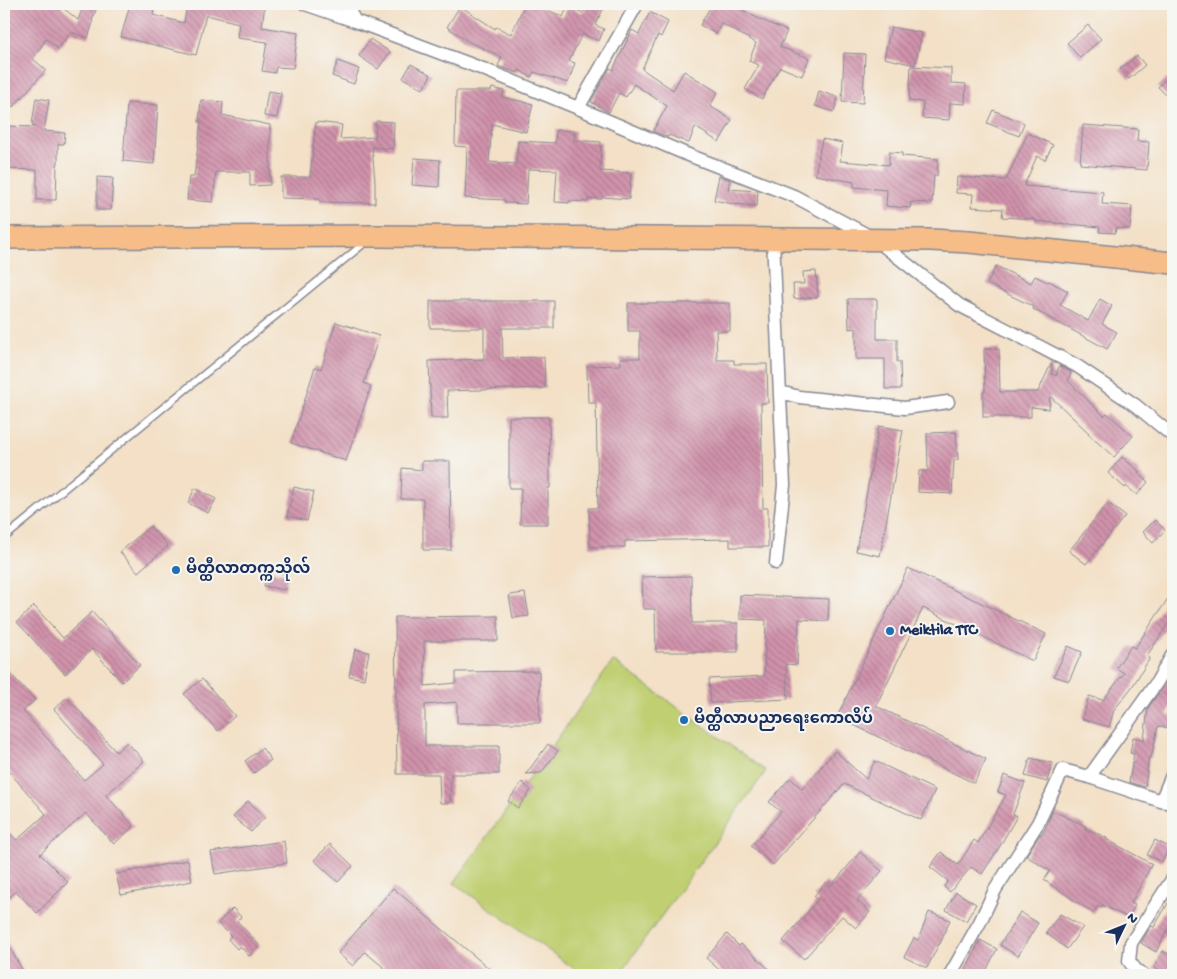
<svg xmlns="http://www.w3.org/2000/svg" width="1177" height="979" viewBox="0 0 1177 979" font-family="'Gochi Hand','Noto Sans Myanmar',sans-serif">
  <defs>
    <pattern id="building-back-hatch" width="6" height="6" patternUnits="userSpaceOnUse" patternTransform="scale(1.25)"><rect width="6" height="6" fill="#d193ab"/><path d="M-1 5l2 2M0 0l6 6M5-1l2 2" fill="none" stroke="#a9788e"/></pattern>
  </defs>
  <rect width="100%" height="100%" fill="#f6f6f2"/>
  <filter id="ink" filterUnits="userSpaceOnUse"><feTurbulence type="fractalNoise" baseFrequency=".02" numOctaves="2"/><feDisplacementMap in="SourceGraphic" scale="10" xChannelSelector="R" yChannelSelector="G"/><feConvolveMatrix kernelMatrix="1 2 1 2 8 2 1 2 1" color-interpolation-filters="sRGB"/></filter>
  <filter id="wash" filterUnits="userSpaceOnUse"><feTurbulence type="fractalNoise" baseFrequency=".0096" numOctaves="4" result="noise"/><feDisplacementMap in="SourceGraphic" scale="20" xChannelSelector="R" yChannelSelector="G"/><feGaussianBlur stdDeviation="1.12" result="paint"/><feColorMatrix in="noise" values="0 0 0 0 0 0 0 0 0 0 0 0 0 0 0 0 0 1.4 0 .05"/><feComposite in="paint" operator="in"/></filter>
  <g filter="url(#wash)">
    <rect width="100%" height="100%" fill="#f3e0c6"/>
    <path fill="#bfcf71" stroke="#6d7f68" d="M613,661L766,771L619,975H583L454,883Z"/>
    <g id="blocks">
      <path fill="url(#building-back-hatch)" d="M10,4H58L78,20L84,4H98L92,21L93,22L88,38L71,32L58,49L46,39L33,59L46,70L13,107L4,98V74L10,68L4,62V13Z
        M130,4H155L153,15L184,23L186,10L179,8V4H265L262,27L298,33L293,68L276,67L275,73L262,71L267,42L237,38L239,23L206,15L196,55L121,37Z
        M525,4H534L563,17L568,6L583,13L588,4H606L595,25L604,29L599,41L582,34L569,61L575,63L568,83L534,72L531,77L519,70L517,73L498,66L502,57L469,42L447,27L460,6L495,29L496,27L511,34Z
        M712,4H744L741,9L757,18L787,31L780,47L809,58L802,76L780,67L762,99L745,89L759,65L749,61L756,43L721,23L716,34L700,25Z
        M650,12L668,22L661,37L658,35L642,69L673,90L684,71L718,92L710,106L732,120L719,142L695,127L689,143L669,135L668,137L653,131L667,106L634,84L626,97L619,93L609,112L591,102L610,68L613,70L632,30L639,34Z
        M1088,25L1101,39L1080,58L1067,43Z
        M891,27L922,33L915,65L884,58Z
        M370,39L390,52L378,69L359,56Z
        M844,53L865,54L863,103L842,102Z
        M1137,56L1145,65L1129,79L1120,69Z
        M338,61L359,69L354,84L332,76Z
        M411,64L431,75L423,89L403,78Z
        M911,66L951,68V83L966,84L965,104L950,103L949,120L922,118L923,102L909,101Z
        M1167,78L1173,85V102L1158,87Z
        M492,88L504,91L502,97L533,104L526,132L492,124L489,162L516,164L518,141L555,143L556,130L575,131L574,140L601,142L600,171L631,173L629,199L602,197V199H588V202L569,201V203L555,202L557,170L528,169L526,204L505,203V200L465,198L467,147L455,146L456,91H491Z
        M268,91L281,93L277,118L264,116Z
        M819,91L838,97L834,112L815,106Z
        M36,98L49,100L44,131L65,133L64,144H58V164H57L56,200H37V170L4,169V126L35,127L32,124Z
        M201,100L223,102L222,115L270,125V185L250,186V172H216L213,202L187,200L189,177H194L201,122H199Z
        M127,103L158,105L154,164L123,161Z
        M993,110L1024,123L1019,136L987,123Z
        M376,121L394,122L393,149L372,147L375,182V203L320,202V199L281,198V177H310L316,122L342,125L340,139L375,137Z
        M1083,125L1138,129L1137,141L1149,142L1147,170L1080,164Z
        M1028,133L1053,145L1045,160L1037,156L1024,186L1103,192L1102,204L1132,206L1130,229L1116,228L1115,233L1099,232L1100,227L1035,221V219L1002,217L1003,209L972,207L973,194L956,193L957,177L1006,180Z
        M822,139L843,143L840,161L889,165V152L902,153V156L938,159L937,176H934L932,203L911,202L910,208L886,206L887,190L854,187V182L815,175Z
        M414,158L440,160L439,187L412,185Z
        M719,176L730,180L728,189L758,191L757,206L733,204L714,200Z
        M97,177L113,178L111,210H97Z
        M996,266L1031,283L1035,276L1048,282L1049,281L1068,291L1060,305L1088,321L1100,299L1112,306L1102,324L1117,332L1107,349L1033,309L1034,307L987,284Z
        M816,271L818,297L794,299L793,284H804L803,272Z
        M848,299H877V339H897V362H900L901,389H885V359H856V328L849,329Z
        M430,301H554V328H502L503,358L544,357L545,388L447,391L448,418H431L429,361L484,359V328H430Z
        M628,303H730V331H716L717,360H734V364H767L768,403H761L763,508H768V547H730V539L625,541V547H590L589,508H598L596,403H588L587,366L621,365L620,358H640V331H628Z
        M336,322L379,336L364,383L371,386L346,461L291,443L315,367L321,369Z
        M984,349H999L1000,392H1038L1051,364H1052V374L1056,376L1059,366L1071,372L1068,381L1104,416L1107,413L1133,436L1114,457L1088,434L1089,433L1050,396L1049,409L1031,407V417H983V392H985Z
        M509,417H549L550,488H548V524H520L521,488H509Z
        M879,426L903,430L880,556L856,551Z
        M956,432L958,460H954L952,494L918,492L919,471H928L927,433Z
        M1122,457L1139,471L1138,473L1148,482L1137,495L1126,486L1125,488L1108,473Z
        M422,461H450L451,550H423V499H401L402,468L422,470Z
        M294,487L314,492L307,521L287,516Z
        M195,488L216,499L208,513L188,503Z
        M1108,503L1125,516L1086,564L1069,551Z
        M1155,520L1165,530L1153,543L1143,532Z
        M150,526L168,546L138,572L120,552Z
        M908,568L1046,634L1033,661L923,608L876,706L986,759L974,783L837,717Z
        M267,570L287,574L285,590L264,586Z
        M691,576L692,623H738V652H656L655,609H643L642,577Z
        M1173,591V616L1147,656L1150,658L1132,687L1114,710L1109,727L1082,719L1089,696L1103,700L1124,673L1116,668L1131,646L1135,648Z
        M525,593L529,616L513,618L509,595Z
        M740,595L829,599L828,621L799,619L797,665L786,664L788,699L711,703L709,679L764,676L766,620L740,619Z
        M34,606L63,638L92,612L140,665L122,682L92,649L65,674L17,622Z
        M498,616V641H424L425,686L456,683V672L539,671L540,723H457V702L425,705V746H499V774H451L450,803H440L439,774H397L395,617Z
        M1068,646L1082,652L1069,681L1054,676Z
        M355,649L369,652L364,679L349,676Z
        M4,667L35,700L23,711L84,780L103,764L54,709L67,697L116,752L127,742L144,761L106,795L134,826L114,844L86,813L40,854L68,882L37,913L16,891L4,903V828L17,840L46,814L4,766Z
        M202,679L235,716L218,731L184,694Z
        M1166,682L1173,686V703L1167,715L1173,716V729L1160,726L1158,727L1151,758L1149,757L1145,787L1129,782L1134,754L1130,753L1133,737L1144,740L1148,708Z
        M548,744L558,751L541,773L526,774Z
        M262,748L271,760L254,773L245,761Z
        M835,751L866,779L875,761L935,790L921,820L844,784L773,865L751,846L781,812L769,802L790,778L802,789Z
        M1030,758L1052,763L1047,782L1025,776Z
        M1004,775L1025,783L1013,814L1017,816L1000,846L982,874L971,867L950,892L944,887L948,881L930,867L941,852L958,865L974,840L978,843L1006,795L998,792Z
        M522,782L531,790L518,808L508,801Z
        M248,801L265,817L251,832L233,817Z
        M1053,811L1086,826L1085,828L1107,838L1106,839L1152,864L1131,903L1135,905L1128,918L1102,905L1101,908L1098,906L1093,913L1044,880L1050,871L1026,856L1040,834L1042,835Z
        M1155,840L1169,847L1162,862L1147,855Z
        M284,841L287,863L215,874L211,852Z
        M330,844L353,866L338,882L314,860Z
        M860,852L882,871L857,900L870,912L856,928L842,916L804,959L783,941L818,900L814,896L826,882L831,886Z
        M188,860L192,881L121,895L116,874Z
        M393,888L497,975H393L365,952L353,966L338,953Z
        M956,892L976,904L966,921L946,910Z
        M1173,895V930L1169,927L1156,952L1141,943L1151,926L1154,927Z
        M233,908L241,917L237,921L260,946L249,956L240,946L237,949L228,939L231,936L218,923Z
        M929,912L950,920L940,944H939L927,968L904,957L914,938L918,940Z
        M1020,912L1038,923L1018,956L1000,945Z
        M1060,914L1083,927L1067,949L1046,933Z
        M727,934L739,946L741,944L776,975H725L706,958Z
        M4,937L25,975H4Z
        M980,940L997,949L984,975H963Z
        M1162,951L1173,956V975H1170L1154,968Z"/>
    </g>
  </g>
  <g filter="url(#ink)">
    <use href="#blocks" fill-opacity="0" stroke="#878892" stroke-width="1"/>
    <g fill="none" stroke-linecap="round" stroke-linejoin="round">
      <g stroke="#878892" stroke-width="9">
        <path id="service" d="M4,538L367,241"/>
      </g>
      <g stroke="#878892" stroke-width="15">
        <path id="minor" d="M305,4L355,21
          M345,4L355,21L483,69L578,108L686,154L794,196L875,239L959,305L1077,366L1135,405L1173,436
          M578,108L637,4
          M773,238L784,485L776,563
          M780,392L799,397L905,408L948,402
          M1089,777L1157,682L1173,654
          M1161,801L1173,773
          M950,975L980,922L995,890L1038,823L1063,770L1089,777L1161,801L1173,803
          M1144,975L1136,970L1129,961L1131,943L1173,878"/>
      </g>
      <g stroke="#878892" stroke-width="24">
        <path id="trunk" d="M4,238L373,236L930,240L969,242L1173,263"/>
      </g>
      <use href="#service" stroke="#fff" stroke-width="6"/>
      <use href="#minor" stroke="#fff" stroke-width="12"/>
      <use href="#trunk" stroke="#f7bd88" stroke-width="21"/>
    </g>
  </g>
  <g fill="#1f6fb2" stroke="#f6f6f2" stroke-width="2">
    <circle cx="176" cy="570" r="5"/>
    <circle cx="890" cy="631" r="5"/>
    <circle cx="684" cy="720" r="5"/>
  </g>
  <g text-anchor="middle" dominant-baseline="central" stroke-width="4" stroke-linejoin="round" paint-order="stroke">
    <g font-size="16" font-weight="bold" fill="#1b2f5e" stroke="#f6f6f2" text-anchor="start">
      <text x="186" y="570">မိတ္ထီလာတက္ကသိုလ်</text>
      <text x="900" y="631">Meiktila TTC</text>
      <text x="694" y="720">မိတ္ထီလာပညာရေးကောလိပ်</text>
    </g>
  </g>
  <rect width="1177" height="979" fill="none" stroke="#f6f6f2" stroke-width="20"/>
  <g transform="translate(1124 926) rotate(47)" stroke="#f6f6f2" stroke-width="4" paint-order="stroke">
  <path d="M0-4L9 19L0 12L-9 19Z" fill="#1b2f5e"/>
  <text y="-8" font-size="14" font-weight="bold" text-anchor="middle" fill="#1b2f5e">N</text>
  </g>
</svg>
